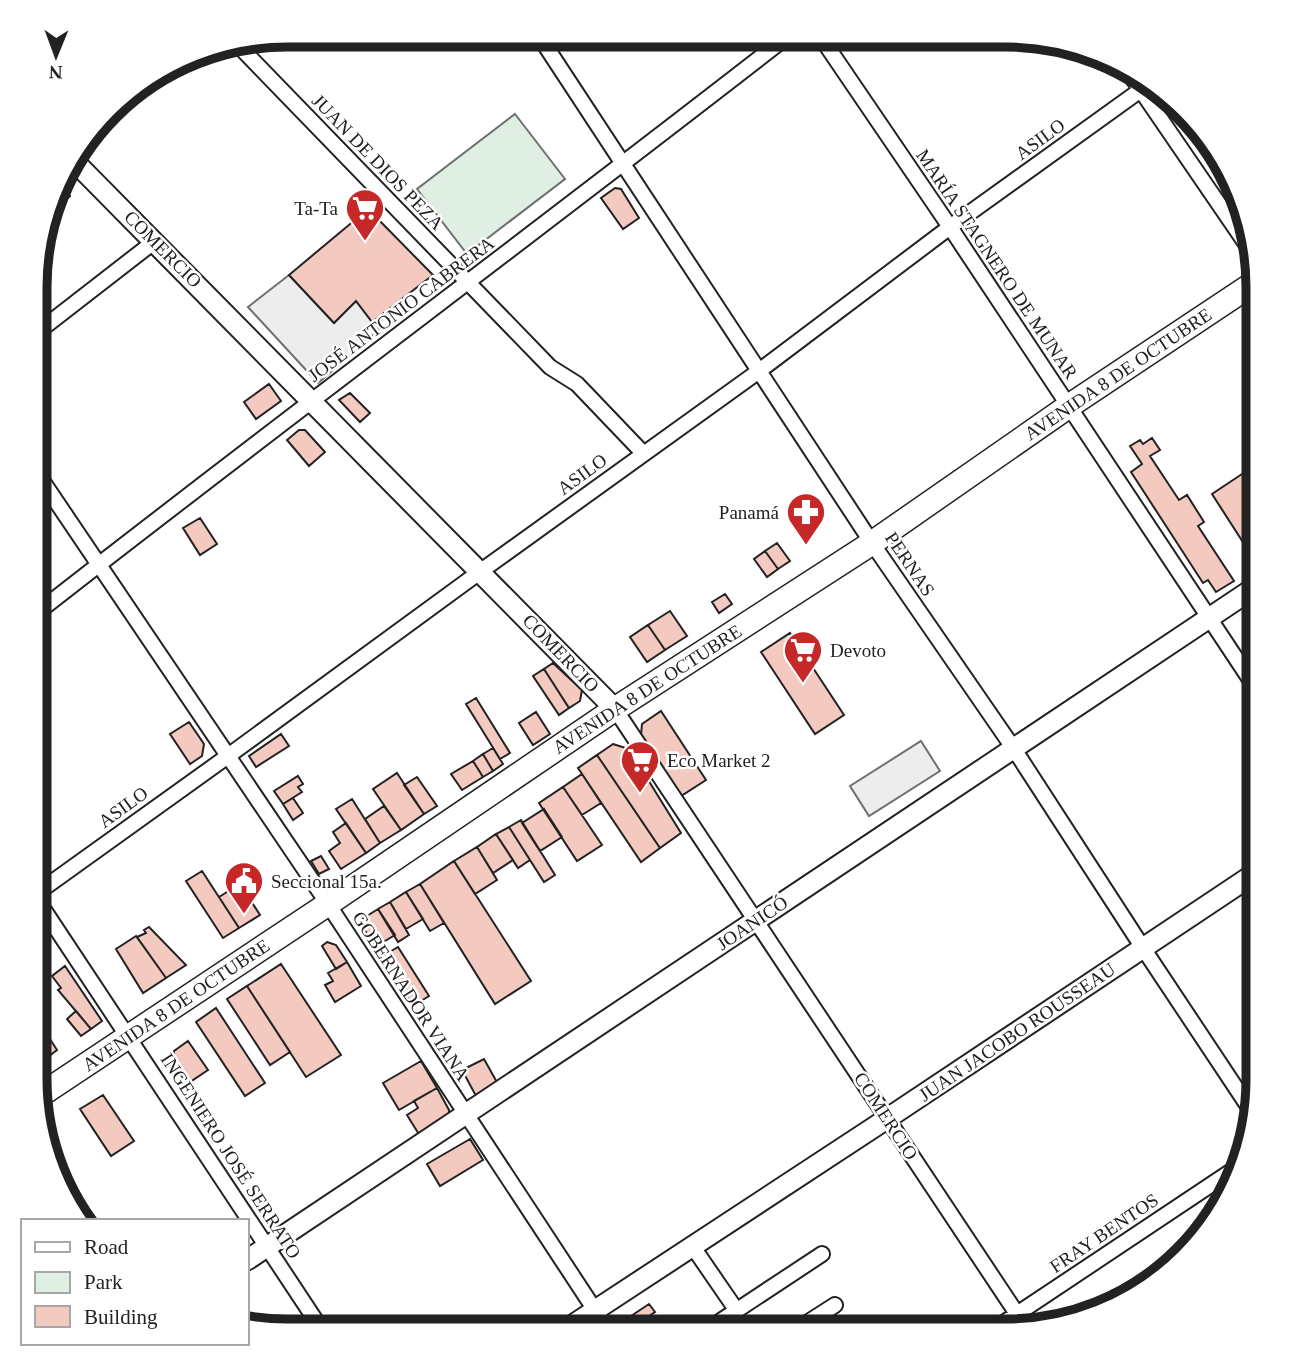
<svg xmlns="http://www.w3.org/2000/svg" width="1293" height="1366" viewBox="0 0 1293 1366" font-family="'Times New Roman',serif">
  <rect width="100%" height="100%" fill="#fff"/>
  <path fill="#e0efe3" stroke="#6f6f6f" stroke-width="2" d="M515,114L565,179L467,254L417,189Z"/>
  <path fill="#ededed" stroke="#6f6f6f" stroke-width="2" d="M289,275L334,323L356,301L379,330L318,383L248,307Z
    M921,741L940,771L869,816L850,786Z"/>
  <path fill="#f3c9c0" stroke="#222" stroke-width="2" d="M60,185L70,196L48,217V216Z
    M615,188L621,189L639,218L623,229L601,198Z
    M368,209L433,275L372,322L356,301L334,323L289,275Z
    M269,384L281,401L256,419L244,402Z
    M350,393L370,413L360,422L339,400Z
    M299,430H305L325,452L309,466L287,440Z
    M1152,438L1160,450L1150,456L1179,500L1187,495L1204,522L1198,526L1234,581L1216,592L1208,580L1203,583L1131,472L1142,464L1130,446L1140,440L1143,444Z
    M1257,464V564L1212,494Z
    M200,518L217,544L200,555L183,528Z
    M777,543L790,561L778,569L765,551Z
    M765,551L778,569L767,577L754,559Z
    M725,594L732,604L719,613L712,602Z
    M670,611L687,636L665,650L648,625Z
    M648,625L665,650L647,662L630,637Z
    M790,633L844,715L815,734L761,652Z
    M553,663L582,690L580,701L569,708L544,669Z
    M544,669L569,708L559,715L533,676Z
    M476,698L510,753L500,759L466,704Z
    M661,711L706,780L681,796L641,735L642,724Z
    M536,712L550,734L533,745L519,723Z
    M189,722L204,744L202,756L190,764L170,734Z
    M281,734L289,746L256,767L249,756Z
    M613,744L629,749L681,833L660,848L597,755Z
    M493,748L503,764L493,771L483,754Z
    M483,754L493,771L483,777L473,761Z
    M597,755L660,848L641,862L578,768Z
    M473,761L483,777L462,790L451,774Z
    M397,773L424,814L401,830L373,789Z
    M582,774L601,803L582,815L563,787Z
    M298,776L303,784L298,787L302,792L283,804L274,791Z
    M417,777L437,806L424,814L404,785Z
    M563,787L602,845L577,861L539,803Z
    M293,798L303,813L293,820L283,804Z
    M352,799L380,843L366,853L336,809Z
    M384,806L401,830L380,843L365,819Z
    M544,809L562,837L540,851L522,823Z
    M521,820L555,875L544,882L509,827Z
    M346,823L366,853L341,869L329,851L340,843L333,832Z
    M509,827L530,860L518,868L496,834Z
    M496,834L513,860L493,873L477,847Z
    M477,847L497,880L475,894L454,861Z
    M321,856L329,869L319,874L311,861Z
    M454,861L531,981L495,1004L420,884Z
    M202,871L239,928L223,938L186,881Z
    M240,884L260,915L239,928L219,897Z
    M420,884L444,923L430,931L406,892Z
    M406,892L423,919L406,929L390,902Z
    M390,902L409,935L398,942L378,909Z
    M378,909L395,935L375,947L359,921Z
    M149,927L186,965L166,978L137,937L146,933L144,930Z
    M136,936L166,978L143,993L116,949Z
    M327,942L336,945L347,962L336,969L322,946Z
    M398,947L429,996L413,1006L381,957Z
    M347,962L361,986L335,1002L325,985L333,981L328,973Z
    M281,964L341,1055L306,1077L247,986Z
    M65,966L102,1021L91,1029L58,990L61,988L52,976Z
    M247,986L290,1052L270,1065L227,999Z
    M216,1008L265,1083L245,1096L196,1022Z
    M76,1011L91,1029L81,1036L67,1019Z
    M36,1023L39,1027L41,1025L57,1050L48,1057L36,1038Z
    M188,1041L208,1070L187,1084L172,1062L174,1051Z
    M484,1059L498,1084L476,1096L462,1070Z
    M421,1061L437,1088L399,1110L383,1083Z
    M437,1088L449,1110V1119L420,1136L407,1115L418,1108L414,1101Z
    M103,1095L134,1141L111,1156L80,1109Z
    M470,1139L483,1160L440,1186L427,1164Z
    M649,1304L655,1312L633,1327L628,1318Z"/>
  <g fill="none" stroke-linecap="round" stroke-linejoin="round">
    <g stroke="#222" stroke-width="18">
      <path id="street" d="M539,36L872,543L1014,749L1143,948L1252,1112
        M820,36L950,227L1257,690
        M236,43L550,367L577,384L643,453
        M1125,67L1251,251
        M39,331L155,241
        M39,476L328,904L608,1330
        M38,612C286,418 539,230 788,36
        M615,709L1027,1329
        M37,893L228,756L481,571L759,371L950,227L1149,84
        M36,898L322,1330
        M693,1247L737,1311
        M707,1330L822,1254
        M796,1330L835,1305
        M993,1330L1236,1168"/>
    </g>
    <g stroke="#222" stroke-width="23">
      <path id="secondary" d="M71,158L615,709
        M247,1260L1257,586
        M565,1330L888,1118L1257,872"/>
    </g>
    <g stroke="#222" stroke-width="26">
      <path id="primary" d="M36,1098L328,904L615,709L872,543L1069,406L1257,281"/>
    </g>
    <use href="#street" stroke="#fff" stroke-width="14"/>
    <use href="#secondary" stroke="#fff" stroke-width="19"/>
    <use href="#primary" stroke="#fff" stroke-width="23"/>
  </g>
  <defs>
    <g id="supermarket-pin" transform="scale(2.0125)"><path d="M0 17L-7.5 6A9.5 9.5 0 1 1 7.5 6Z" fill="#c62828" stroke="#fff"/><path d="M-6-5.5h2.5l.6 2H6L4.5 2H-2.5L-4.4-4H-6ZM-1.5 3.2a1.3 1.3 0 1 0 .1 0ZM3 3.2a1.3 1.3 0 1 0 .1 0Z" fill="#fff"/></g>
    <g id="pharmacy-pin" transform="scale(2.0125)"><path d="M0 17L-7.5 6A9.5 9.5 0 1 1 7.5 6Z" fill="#c62828" stroke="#fff"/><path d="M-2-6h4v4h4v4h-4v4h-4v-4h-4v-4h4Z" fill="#fff"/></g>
    <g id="civic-pin" transform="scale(2.0125)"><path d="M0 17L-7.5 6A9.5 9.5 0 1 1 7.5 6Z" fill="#c62828" stroke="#fff"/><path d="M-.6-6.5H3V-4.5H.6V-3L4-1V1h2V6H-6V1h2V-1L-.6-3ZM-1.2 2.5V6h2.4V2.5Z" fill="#fff"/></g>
  </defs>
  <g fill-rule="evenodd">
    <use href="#supermarket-pin" x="365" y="208"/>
    <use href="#pharmacy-pin" x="806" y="512"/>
    <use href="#supermarket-pin" x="803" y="650"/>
    <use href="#supermarket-pin" x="640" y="760"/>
    <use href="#civic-pin" x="244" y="881"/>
  </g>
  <g text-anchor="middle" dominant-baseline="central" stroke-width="5" stroke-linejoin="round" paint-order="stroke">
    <g font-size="19" fill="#222" stroke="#fff">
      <text transform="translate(1040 139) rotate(-36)">ASILO</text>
      <text transform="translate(378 162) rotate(46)">JUAN DE DIOS PEZA</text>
      <text transform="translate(163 249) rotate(45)">COMERCIO</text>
      <text transform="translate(997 264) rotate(56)">MARÍA STAGNERO DE MUNAR</text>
      <text transform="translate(401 309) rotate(-37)">JOSÉ ANTONIO CABRERA</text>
      <text transform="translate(1118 374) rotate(-34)">AVENIDA 8 DE OCTUBRE</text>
      <text transform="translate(582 474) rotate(-36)">ASILO</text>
      <text transform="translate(910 564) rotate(56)">PERNAS</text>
      <text transform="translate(561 653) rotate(46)">COMERCIO</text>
      <text transform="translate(647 689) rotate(-33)">AVENIDA 8 DE OCTUBRE</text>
      <text transform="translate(123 807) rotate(-36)">ASILO</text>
      <text transform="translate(752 923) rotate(-34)">JOANICÓ</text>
      <text transform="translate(411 996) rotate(57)">GOBERNADOR VIANA</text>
      <text transform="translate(176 1005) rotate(-34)">AVENIDA 8 DE OCTUBRE</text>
      <text transform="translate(1017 1032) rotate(-34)">JUAN JACOBO ROUSSEAU</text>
      <text transform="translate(886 1116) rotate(57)">COMERCIO</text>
      <text transform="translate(231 1156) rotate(57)">INGENIERO JOSÉ SERRATO</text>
      <text transform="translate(1104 1233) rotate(-34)">FRAY BENTOS</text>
    </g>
    <g font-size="19" fill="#222" stroke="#fff" text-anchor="start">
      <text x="338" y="208" text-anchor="end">Ta-Ta</text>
      <text x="779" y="512" text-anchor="end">Panamá</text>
      <text x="830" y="650">Devoto</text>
      <text x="667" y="760">Eco Market 2</text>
      <text x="271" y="881">Seccional 15a.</text>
    </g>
  </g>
  <path d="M0 0H1293V1366H0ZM287 47H1006A240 240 0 0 1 1246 287V1079A240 240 0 0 1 1006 1319H287A240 240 0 0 1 47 1079V287A240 240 0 0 1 287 47Z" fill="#fff" fill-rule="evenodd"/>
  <path fill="none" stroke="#222" stroke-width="9" d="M287 47H1006A240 240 0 0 1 1246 287V1079A240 240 0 0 1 1006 1319H287A240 240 0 0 1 47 1079V287A240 240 0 0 1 287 47Z"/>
  <rect x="21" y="1219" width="228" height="126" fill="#ffffff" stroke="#a7a7a7" stroke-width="2"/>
  <rect x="35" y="1242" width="35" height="10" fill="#ffffff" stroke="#a7a7a7" stroke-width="2"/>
  <text x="84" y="1254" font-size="21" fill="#222222">Road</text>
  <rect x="35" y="1272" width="35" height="21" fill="#e0efe3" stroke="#a7a7a7" stroke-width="2"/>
  <text x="84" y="1289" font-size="21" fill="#222222">Park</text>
  <rect x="35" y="1306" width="35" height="21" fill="#f3c9c0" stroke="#a7a7a7" stroke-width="2"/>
  <text x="84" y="1324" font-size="21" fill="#222222">Building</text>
  <g transform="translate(56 56) rotate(181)" stroke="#ffffff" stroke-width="5" paint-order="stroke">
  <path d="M0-5L12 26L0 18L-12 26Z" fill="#222222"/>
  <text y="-10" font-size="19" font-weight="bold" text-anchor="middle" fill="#222222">N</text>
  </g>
</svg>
